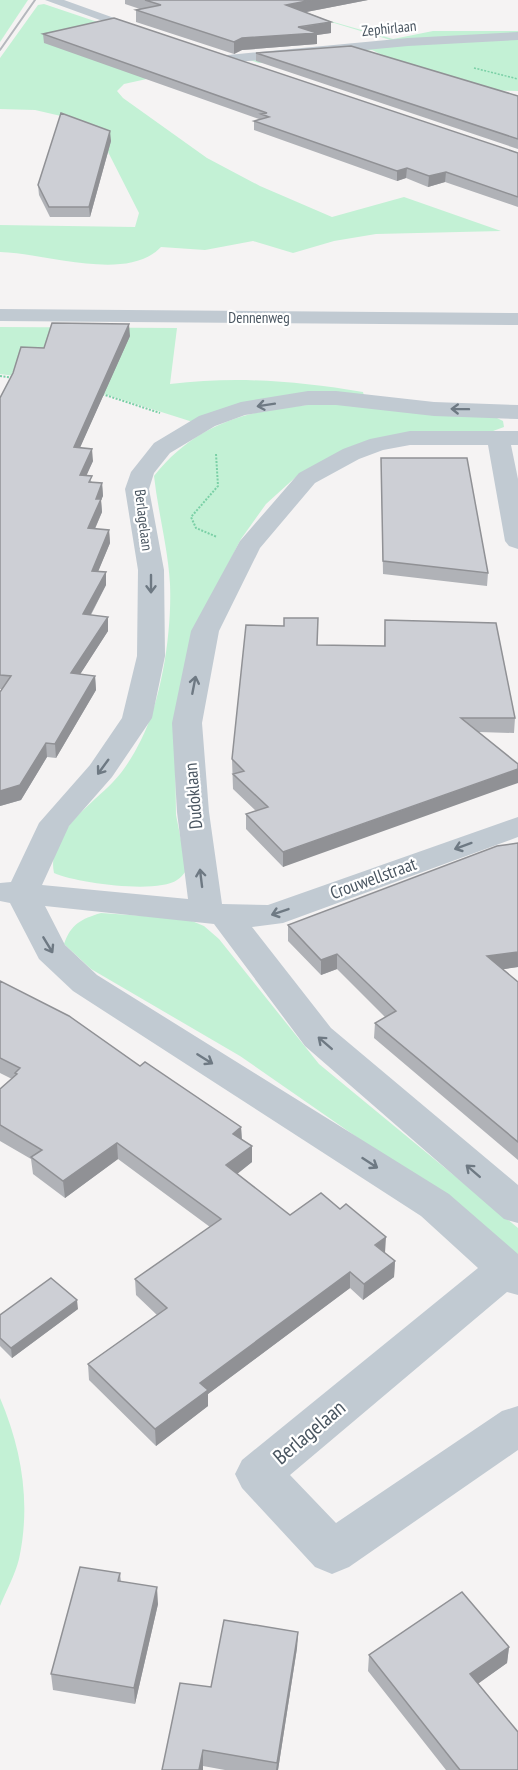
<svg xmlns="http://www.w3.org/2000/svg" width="518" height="1770" viewBox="0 0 518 1770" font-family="'PT Sans Narrow',sans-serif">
  <rect width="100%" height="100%" fill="#f5f3f3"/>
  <path fill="#c3f1d5" d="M0,0H28L0,42Z
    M44,4L219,63L124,84L117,91L123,98L207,158L260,186L332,217L404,197L501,231L376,234L334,241L293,253L253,241L205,250L161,247C127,283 46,253 0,252V225L135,227L139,213L105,146L61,116L35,110L0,109V58L38,5Z
    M281,7L393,39L433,31H518V34L394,41Z
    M518,36V91L465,90L426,77L372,50L259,63L246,59Z
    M0,327L177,328L170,384C238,376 296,381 363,392L364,396L335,394L196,423L73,384L0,374Z
    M334,403L493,416L503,421L504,427L493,431L436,432L298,475L266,504L241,539L196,626L175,743L176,815L187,870C184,873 181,878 177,880C157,894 76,883 54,873C46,835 90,806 113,782C124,771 134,754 141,740C162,699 172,631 170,584C168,548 158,512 154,476C202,416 261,408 334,403Z
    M101,913L187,919L204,926L219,939L319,1064L518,1228V1263L384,1156L240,1056L91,969L64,944C71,924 81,919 101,913Z
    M0,1398C22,1450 31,1503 19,1559C15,1575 6,1591 0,1606Z"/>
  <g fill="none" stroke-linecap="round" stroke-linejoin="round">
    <path stroke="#7ad0a6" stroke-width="1.5" stroke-dasharray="2 1.5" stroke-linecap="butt" d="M474,68L518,79"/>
    <path stroke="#7ad0a6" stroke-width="2" stroke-dasharray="2 1.5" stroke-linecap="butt" d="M0,376L15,378
      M99,393L160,413
      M216,454L218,486L191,517L196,528L217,537"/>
    <path fill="#c1cad2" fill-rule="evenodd" d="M45,0H64L156,33L154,36H144Z
      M518,32V40L408,46L228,63L221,59L228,55L408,38Z
      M0,309L518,313V325L0,321Z
      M308,391H336L434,402L518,405V419L434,416L336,405H308L245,415L215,426L170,453L154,473L149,489L164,570L165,656L152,718L112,777L69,826L42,885L188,899L177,812L172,723L191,631L240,541L299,473L343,449L370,439L410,431H518V445H511L518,479V549L509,546L505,541L488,445H410L383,450L359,459L315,483L260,548L219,631L202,723L209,812L222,904L268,905L518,817V837L283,923L252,927L331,1028L518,1185V1223L504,1219L305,1046L214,924L45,906L65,945L97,975L449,1194L518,1254V1295L507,1292L290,1475L336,1523L502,1411L518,1406V1450L349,1567L332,1574L315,1567L242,1488L235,1474L242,1460L478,1268L421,1216L73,991L39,959L10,903L0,901V883L11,882L39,823L90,765L122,718L137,656L138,570L125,489L131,472L154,443L199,416L241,402Z"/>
    <path stroke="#b5b8bd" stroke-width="2" d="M0,50L35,0"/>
  </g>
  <path fill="#b0b2b7" d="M125,0H368L306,12L331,22V33L317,35V44L242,50L234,54L136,22V10L140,9L125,4Z
    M43,34L518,153V207L445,182L428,187L406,178L397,181L254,130V121L259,119L44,43Z
    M256,53L518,96V149L256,61Z
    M111,141L90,217H50L39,195L38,185Z
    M130,336L80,447L93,461L86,475L92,482L102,483L103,496L101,500L102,512L95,529L109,530L110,543L98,571L106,572V585L91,615L108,631L80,674L95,676L96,690L56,758L47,757L21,800L0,806V692L2,689H0V398L44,348Z
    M381,458L488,573L487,586L383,574Z
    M385,620L515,718L514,733L479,732L283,867L246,829V814L256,811L233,789L232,759L317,645L384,646Z
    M288,925L518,967L503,969L518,982V1160L374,1038L375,1023L385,1017L337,969L321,975L288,941Z
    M0,981L241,1127L242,1139L252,1146V1162L237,1174L290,1215L385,1253L395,1261L394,1277L363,1300L350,1288L208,1394V1406L156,1446L89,1380L88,1364L157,1315L136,1295L135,1279L210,1227L118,1159L65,1198L33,1174L31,1159L0,1141V1089L12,1079L0,1073Z
    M78,1309L12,1358L0,1346V1315Z
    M120,1573L121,1582L158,1604L135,1704L53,1690L51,1674Z
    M298,1632L297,1648L278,1770H225L203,1766V1770H162L211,1687Z
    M509,1647L507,1663L478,1683L518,1770H446L368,1671L369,1655Z"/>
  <path fill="#909195" d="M312,0H368L286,16V5Z
    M331,22V33L317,35V44L242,50L234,54V42L242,38Z
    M110,131L111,141L90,217L89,207Z
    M407,168L406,178L397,181V171Z
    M446,172L445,182L428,187L429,176Z
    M129,324L130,336L75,459L74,447Z
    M92,449L93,461L81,488L80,475Z
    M102,483L103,496L101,500L102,512L89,542L88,528L96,499Z
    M109,530L110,543L93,584L92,571Z
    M106,572V585L84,627L83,614Z
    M108,617V631L72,687L71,673Z
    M95,676L96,690L56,758L55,744Z
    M46,743L47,757L21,800L0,806V791Z
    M518,769V783L283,867V852Z
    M518,952V967L486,972L487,956Z
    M337,954V969L321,975V960Z
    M241,1127L242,1144L233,1134Z
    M117,1143L118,1159L65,1198L63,1181Z
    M252,1146V1162L227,1182L226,1165Z
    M386,1237L385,1253L375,1245Z
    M395,1261L394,1277L363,1300L364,1284Z
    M350,1272V1288L208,1394V1406L156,1446L155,1429L200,1383Z
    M77,1300L78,1309L12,1358L11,1348Z
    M157,1587L158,1604L135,1704L134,1688Z
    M298,1632L297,1648L278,1770H276L277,1763Z
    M509,1647L507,1663L468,1691L470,1674Z
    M203,1750V1770H199Z"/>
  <path fill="#cdcfd5" stroke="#909195" stroke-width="1.5" d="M145,0H312L286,5L331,22L298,27L317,33L242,38L234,42L136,10L161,5Z
    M114,18L518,153V197L446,172L429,176L407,168L397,171L254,121L269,117L261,114L267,113L43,34Z
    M351,46L518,96V139L256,53Z
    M61,113L110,131L89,207H49L38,185Z
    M52,323L129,324L74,447L92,449L80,475L92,476L89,482L102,483L96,499H101L88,528L109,530L92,571L106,572L83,614L108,617L71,673L95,676L55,744L46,743L20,785L0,791V692L11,676L0,675V398L13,373L21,347L44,348Z
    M381,458H467L488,573L383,561Z
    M284,618H318L317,645L385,646V620L496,623L515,718H461L518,764V769L283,852L246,814L268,807L233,774L244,771L232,759L246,625L284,626Z
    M518,843V952L487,956L518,982V1142L375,1023L396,1011L337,954L321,960L288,925L497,846Z
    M0,981L69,1016L140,1066L145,1062L241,1127L233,1134L252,1146L226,1165L290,1215L321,1193L340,1209L346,1204L386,1237L375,1245L395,1261L364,1284L350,1272L200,1383L208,1390L155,1429L88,1364L167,1308L135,1279L221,1219L117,1143L63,1181L31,1157L42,1150L0,1125V1089L17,1074L15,1073L20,1068L0,1058Z
    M51,1278L77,1300L11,1348L0,1338V1315Z
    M80,1567L120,1573L118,1581L157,1587L134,1688L51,1674Z
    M462,1592L509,1647L470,1674L518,1732V1770H460L369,1655Z
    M224,1620L298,1632L277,1763L203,1750L199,1770H162L180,1683L211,1687Z"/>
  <defs><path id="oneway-shaft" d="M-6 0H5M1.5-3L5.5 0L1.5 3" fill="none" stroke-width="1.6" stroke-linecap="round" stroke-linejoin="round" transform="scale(1.5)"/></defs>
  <g stroke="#6e7983">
    <use href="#oneway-shaft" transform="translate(266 405) rotate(171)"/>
    <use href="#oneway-shaft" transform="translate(460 409) rotate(-179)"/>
    <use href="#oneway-shaft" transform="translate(151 584) rotate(90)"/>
    <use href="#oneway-shaft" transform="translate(194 685) rotate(-79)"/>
    <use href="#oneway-shaft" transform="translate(103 767) rotate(126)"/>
    <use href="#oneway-shaft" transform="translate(463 846) rotate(160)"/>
    <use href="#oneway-shaft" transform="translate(201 878) rotate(-97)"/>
    <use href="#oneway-shaft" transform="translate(280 912) rotate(161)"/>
    <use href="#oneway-shaft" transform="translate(48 945) rotate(59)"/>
    <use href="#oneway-shaft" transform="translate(325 1043) rotate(-139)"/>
    <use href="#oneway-shaft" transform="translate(205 1059) rotate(32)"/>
    <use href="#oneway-shaft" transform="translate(370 1163) rotate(33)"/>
    <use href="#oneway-shaft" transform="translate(473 1171) rotate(-139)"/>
  </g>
  <g text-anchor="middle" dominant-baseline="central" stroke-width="4.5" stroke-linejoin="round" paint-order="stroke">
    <g font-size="15" fill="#4a5661" stroke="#fff">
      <text transform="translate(389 28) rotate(-6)">Zephirlaan</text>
      <text x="259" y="317">Dennenweg</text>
      <text transform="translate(144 520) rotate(83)">Berlagelaan</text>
    </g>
    <g font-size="18" fill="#4a5661" stroke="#fff">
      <text transform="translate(193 796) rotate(-95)">Dudoklaan</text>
      <text transform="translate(373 878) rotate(-20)">Crouwellstraat</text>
    </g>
    <g font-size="21" fill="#4a5661" stroke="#fff">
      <text transform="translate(309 1432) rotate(-40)">Berlagelaan</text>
    </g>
  </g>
</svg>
